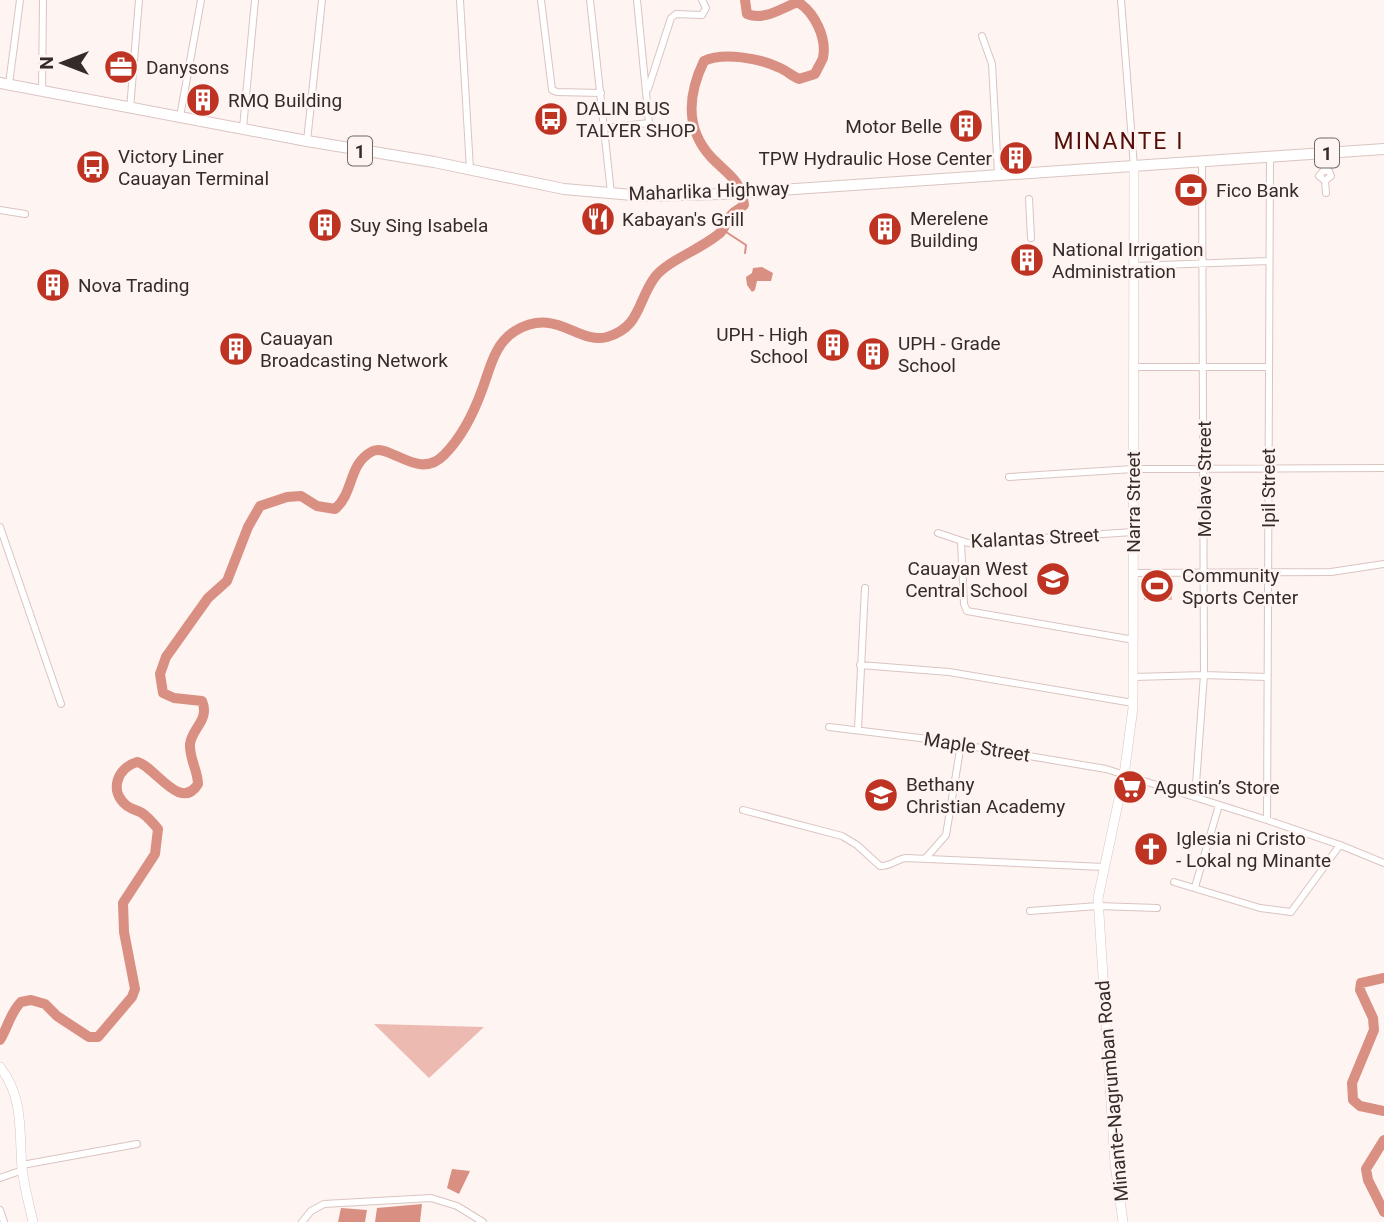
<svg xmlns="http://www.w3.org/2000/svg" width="1384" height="1222" viewBox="0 0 1384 1222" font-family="Roboto,sans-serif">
  <rect width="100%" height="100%" fill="#fef4f2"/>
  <path fill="#ecbab1" d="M1171,580L1172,600H1144L1143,581Z
    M374,1024L484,1027L429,1078Z"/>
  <path fill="#da8f83" d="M762,267L773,273L771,281H757L755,290L752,292L747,285L746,277L752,273L753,268Z
    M452,1169L470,1171L459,1194L447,1188Z
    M422,1204L420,1222H375L377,1208Z
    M341,1208L367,1210L365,1222H338Z"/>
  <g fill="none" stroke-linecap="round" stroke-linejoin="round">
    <path stroke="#da8f83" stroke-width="2" d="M723,230L746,245L745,253"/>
    <path stroke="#da8f83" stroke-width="10" d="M1384,978L1361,983L1360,990L1373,1018L1374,1030L1352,1083L1353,1100L1360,1106L1384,1111
      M0,1040C8,1027 10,1013 21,1002L31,1000L45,1004L57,1016L89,1037H98L132,997L135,989L124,932L123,903L155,854L158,829C153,823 148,817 142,813C137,810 130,809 126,805C109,791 117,768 137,762C154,765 180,813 198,784C198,771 189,758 190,744C192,728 210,720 202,701L174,698L163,693L160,674L166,657L208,598L227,581L248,527L260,506L287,497L301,496L317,506L335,509C354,493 348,465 371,452C389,441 418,482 444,455C461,438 474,412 482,390C490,369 494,344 515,331C556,306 578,345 607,337C641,327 637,301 655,277C668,260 704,248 721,232C726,227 727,219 732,214C736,210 740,209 744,205C741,179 727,174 711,157C685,129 688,94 704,61C723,52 760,58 780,68C787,71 792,76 799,79L815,74C817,69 821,63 823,58C827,38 815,13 798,2C781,8 765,21 747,14L745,0
      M1384,1140L1366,1169L1368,1180L1384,1212"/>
    <g stroke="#dbc4c0" stroke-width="8">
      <path id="street" d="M460,0L470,169
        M541,0L552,90L557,92L601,93
        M590,0L611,193
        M1121,0L1134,167
        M982,36L992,64L998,174
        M9,84L20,0
        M648,89L671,18L676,14L702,15L706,8L702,0
        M42,92L43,0
        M130,109L139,0
        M180,117L201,0
        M243,128L255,0
        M605,128L649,123L637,0
        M307,141L322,0
        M1325,181L1319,176L1324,170L1329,171L1331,176L1325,181L1326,193
        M1029,199L1031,238
        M0,210L25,214
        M1135,266L1268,261
        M1134,367H1268
        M1009,477L1133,469L1384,468
        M0,527L61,704
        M938,533L968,543L1133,532
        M961,542L964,604L967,611L1134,640
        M1133,573L1331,572L1384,564
        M860,665L949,672L1133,703
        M1134,677L1204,675L1267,677
        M829,727L928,739L1106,769L1267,820L1340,845L1384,863
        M858,729L865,588
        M1195,797L1204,675L1202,160
        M743,810L842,836L857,845L880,866C890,867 897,859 906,858L1104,867
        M1267,820L1270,156
        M925,859L946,835L961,744
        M1174,882L1260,908L1291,912L1340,845
        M1195,887L1219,805
        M1030,911L1098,906L1157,908
        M22,1165L137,1144
        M0,1178L23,1170
        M0,1210L4,1222
        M302,1222L311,1211L324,1204L431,1198L457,1206L483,1222"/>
    </g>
    <g stroke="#dbc4c0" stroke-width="10">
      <path id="secondary" d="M0,1067C24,1097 19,1132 22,1168C24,1186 29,1204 33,1222
        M1123,1222L1115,1164L1098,898L1124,775L1133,708L1134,167"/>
    </g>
    <g stroke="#dbc4c0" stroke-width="12">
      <path id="highway" d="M0,83L307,141L434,162L564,189L644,196L721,194L1384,149"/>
    </g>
    <use href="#street" stroke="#fff" stroke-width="6"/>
    <use href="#secondary" stroke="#fff" stroke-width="9"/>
    <use href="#highway" stroke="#fff" stroke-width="10"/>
  </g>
  <defs>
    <g id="office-disc" transform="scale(1.75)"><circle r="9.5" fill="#bf3323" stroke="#fef4f2"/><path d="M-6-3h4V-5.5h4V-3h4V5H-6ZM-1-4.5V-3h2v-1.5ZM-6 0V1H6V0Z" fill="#fff"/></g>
    <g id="building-disc" transform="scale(1.75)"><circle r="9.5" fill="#bf3323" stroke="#fef4f2"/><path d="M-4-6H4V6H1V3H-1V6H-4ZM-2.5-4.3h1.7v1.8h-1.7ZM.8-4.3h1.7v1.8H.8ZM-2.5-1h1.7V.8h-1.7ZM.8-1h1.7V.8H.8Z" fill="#fff"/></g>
    <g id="bus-disc" transform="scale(1.75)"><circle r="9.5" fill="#bf3323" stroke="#fef4f2"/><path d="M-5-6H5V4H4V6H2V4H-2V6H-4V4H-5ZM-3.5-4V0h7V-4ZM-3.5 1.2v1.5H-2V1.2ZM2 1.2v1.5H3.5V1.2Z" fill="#fff"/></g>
    <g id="bank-disc" transform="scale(1.75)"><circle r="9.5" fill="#bf3323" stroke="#fef4f2"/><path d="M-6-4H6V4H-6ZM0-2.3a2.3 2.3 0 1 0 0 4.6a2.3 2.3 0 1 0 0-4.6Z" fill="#fff"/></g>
    <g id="restaurant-disc" transform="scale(1.75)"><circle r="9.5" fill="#bf3323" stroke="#fef4f2"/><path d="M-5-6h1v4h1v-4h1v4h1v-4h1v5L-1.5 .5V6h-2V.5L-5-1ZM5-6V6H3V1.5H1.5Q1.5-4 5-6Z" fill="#fff"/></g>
    <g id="school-disc" transform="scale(1.75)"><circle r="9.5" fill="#bf3323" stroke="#fef4f2"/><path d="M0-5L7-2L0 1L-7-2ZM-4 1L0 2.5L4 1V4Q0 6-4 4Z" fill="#fff"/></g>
    <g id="stadium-disc" transform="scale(1.75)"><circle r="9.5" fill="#bf3323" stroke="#fef4f2"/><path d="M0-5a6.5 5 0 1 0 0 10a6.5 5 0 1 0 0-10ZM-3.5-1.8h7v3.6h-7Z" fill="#fff"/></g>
    <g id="supermarket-disc" transform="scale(1.75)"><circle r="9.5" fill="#bf3323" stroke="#fef4f2"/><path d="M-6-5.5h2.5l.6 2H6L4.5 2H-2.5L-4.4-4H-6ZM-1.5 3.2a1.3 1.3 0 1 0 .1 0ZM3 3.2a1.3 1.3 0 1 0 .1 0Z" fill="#fff"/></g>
    <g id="church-disc" transform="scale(1.75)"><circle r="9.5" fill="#bf3323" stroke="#fef4f2"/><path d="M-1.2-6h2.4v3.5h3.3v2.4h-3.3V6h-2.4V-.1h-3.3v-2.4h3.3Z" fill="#fff"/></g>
  </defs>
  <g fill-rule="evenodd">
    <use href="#office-disc" x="121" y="67"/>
    <use href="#building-disc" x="203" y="100"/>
    <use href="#bus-disc" x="551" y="119"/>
    <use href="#building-disc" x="966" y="126"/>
    <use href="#building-disc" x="1016" y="158"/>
    <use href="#bus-disc" x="93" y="167"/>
    <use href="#bank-disc" x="1191" y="190"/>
    <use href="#restaurant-disc" x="598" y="219"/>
    <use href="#building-disc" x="325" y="225"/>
    <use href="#building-disc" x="885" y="229"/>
    <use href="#building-disc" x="1027" y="260"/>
    <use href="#building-disc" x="53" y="285"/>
    <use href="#building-disc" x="833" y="345"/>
    <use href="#building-disc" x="236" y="349"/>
    <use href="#building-disc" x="873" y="354"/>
    <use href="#school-disc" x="1053" y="579"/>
    <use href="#stadium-disc" x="1157" y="586"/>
    <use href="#supermarket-disc" x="1130" y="787"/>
    <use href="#school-disc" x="881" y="795"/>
    <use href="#church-disc" x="1151" y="849"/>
  </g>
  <g text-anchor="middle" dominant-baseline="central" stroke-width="5" stroke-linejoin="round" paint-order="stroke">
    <g fill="#fef4f2" stroke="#716866" stroke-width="2">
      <rect x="348" y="136.5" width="24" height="29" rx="5"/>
      <rect x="1315" y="138.5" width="24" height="29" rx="5"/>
    </g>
    <g font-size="18" font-weight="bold" fill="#352c2a">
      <text x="360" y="151">1</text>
      <text x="1327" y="153">1</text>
    </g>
    <g font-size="19" fill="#352c2a" stroke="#fef4f2" text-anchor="start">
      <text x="146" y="67">Danysons</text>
      <text x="228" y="100">RMQ Building</text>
      <text x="576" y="108">DALIN BUS<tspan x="576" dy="22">TALYER SHOP</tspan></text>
      <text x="942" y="126" text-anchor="end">Motor Belle</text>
      <text x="118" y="156">Victory Liner<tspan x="118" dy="22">Cauayan Terminal</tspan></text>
      <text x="992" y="158" text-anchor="end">TPW Hydraulic Hose Center</text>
      <text x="1216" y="190">Fico Bank</text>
      <text x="910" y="218">Merelene<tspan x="910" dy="22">Building</tspan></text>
      <text x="622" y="219">Kabayan's Grill</text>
      <text x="350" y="225">Suy Sing Isabela</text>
      <text x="1052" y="249">National Irrigation<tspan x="1052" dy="22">Administration</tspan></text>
      <text x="78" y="285">Nova Trading</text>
      <text x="808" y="334" text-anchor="end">UPH - High<tspan x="808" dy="22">School</tspan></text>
      <text x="260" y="338">Cauayan<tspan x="260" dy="22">Broadcasting Network</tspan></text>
      <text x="898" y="343">UPH - Grade<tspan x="898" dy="22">School</tspan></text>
      <text x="1028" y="568" text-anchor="end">Cauayan West<tspan x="1028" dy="22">Central School</tspan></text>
      <text x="1182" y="575">Community<tspan x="1182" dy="22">Sports Center</tspan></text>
      <text x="906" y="784">Bethany<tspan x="906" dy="22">Christian Academy</tspan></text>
      <text x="1154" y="787">Agustin’s Store</text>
      <text x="1176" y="838">Iglesia ni Cristo<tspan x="1176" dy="22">- Lokal ng Minante</tspan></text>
    </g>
    <g font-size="19" fill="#352c2a" stroke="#fef4f2">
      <text transform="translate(709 191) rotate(-2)">Maharlika Highway</text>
      <text transform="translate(1204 479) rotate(-90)">Molave Street</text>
      <text transform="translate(1268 488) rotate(-90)">Ipil Street</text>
      <text transform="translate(1133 502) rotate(-90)">Narra Street</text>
      <text transform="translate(1035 538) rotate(-3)">Kalantas Street</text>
      <text transform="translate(977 747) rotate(9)">Maple Street</text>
      <text transform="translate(1112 1091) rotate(-95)">Minante-Nagrumban Road</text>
    </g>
    <g font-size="23" letter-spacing="2" fill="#520e07" stroke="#fef4f2">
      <text x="1119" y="141">MINANTE I</text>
    </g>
  </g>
  <g transform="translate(63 63) rotate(270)" stroke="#fef4f2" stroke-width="5" paint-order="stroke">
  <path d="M0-5L12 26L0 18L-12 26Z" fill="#352c2a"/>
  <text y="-10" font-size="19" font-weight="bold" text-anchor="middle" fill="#352c2a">N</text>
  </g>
</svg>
